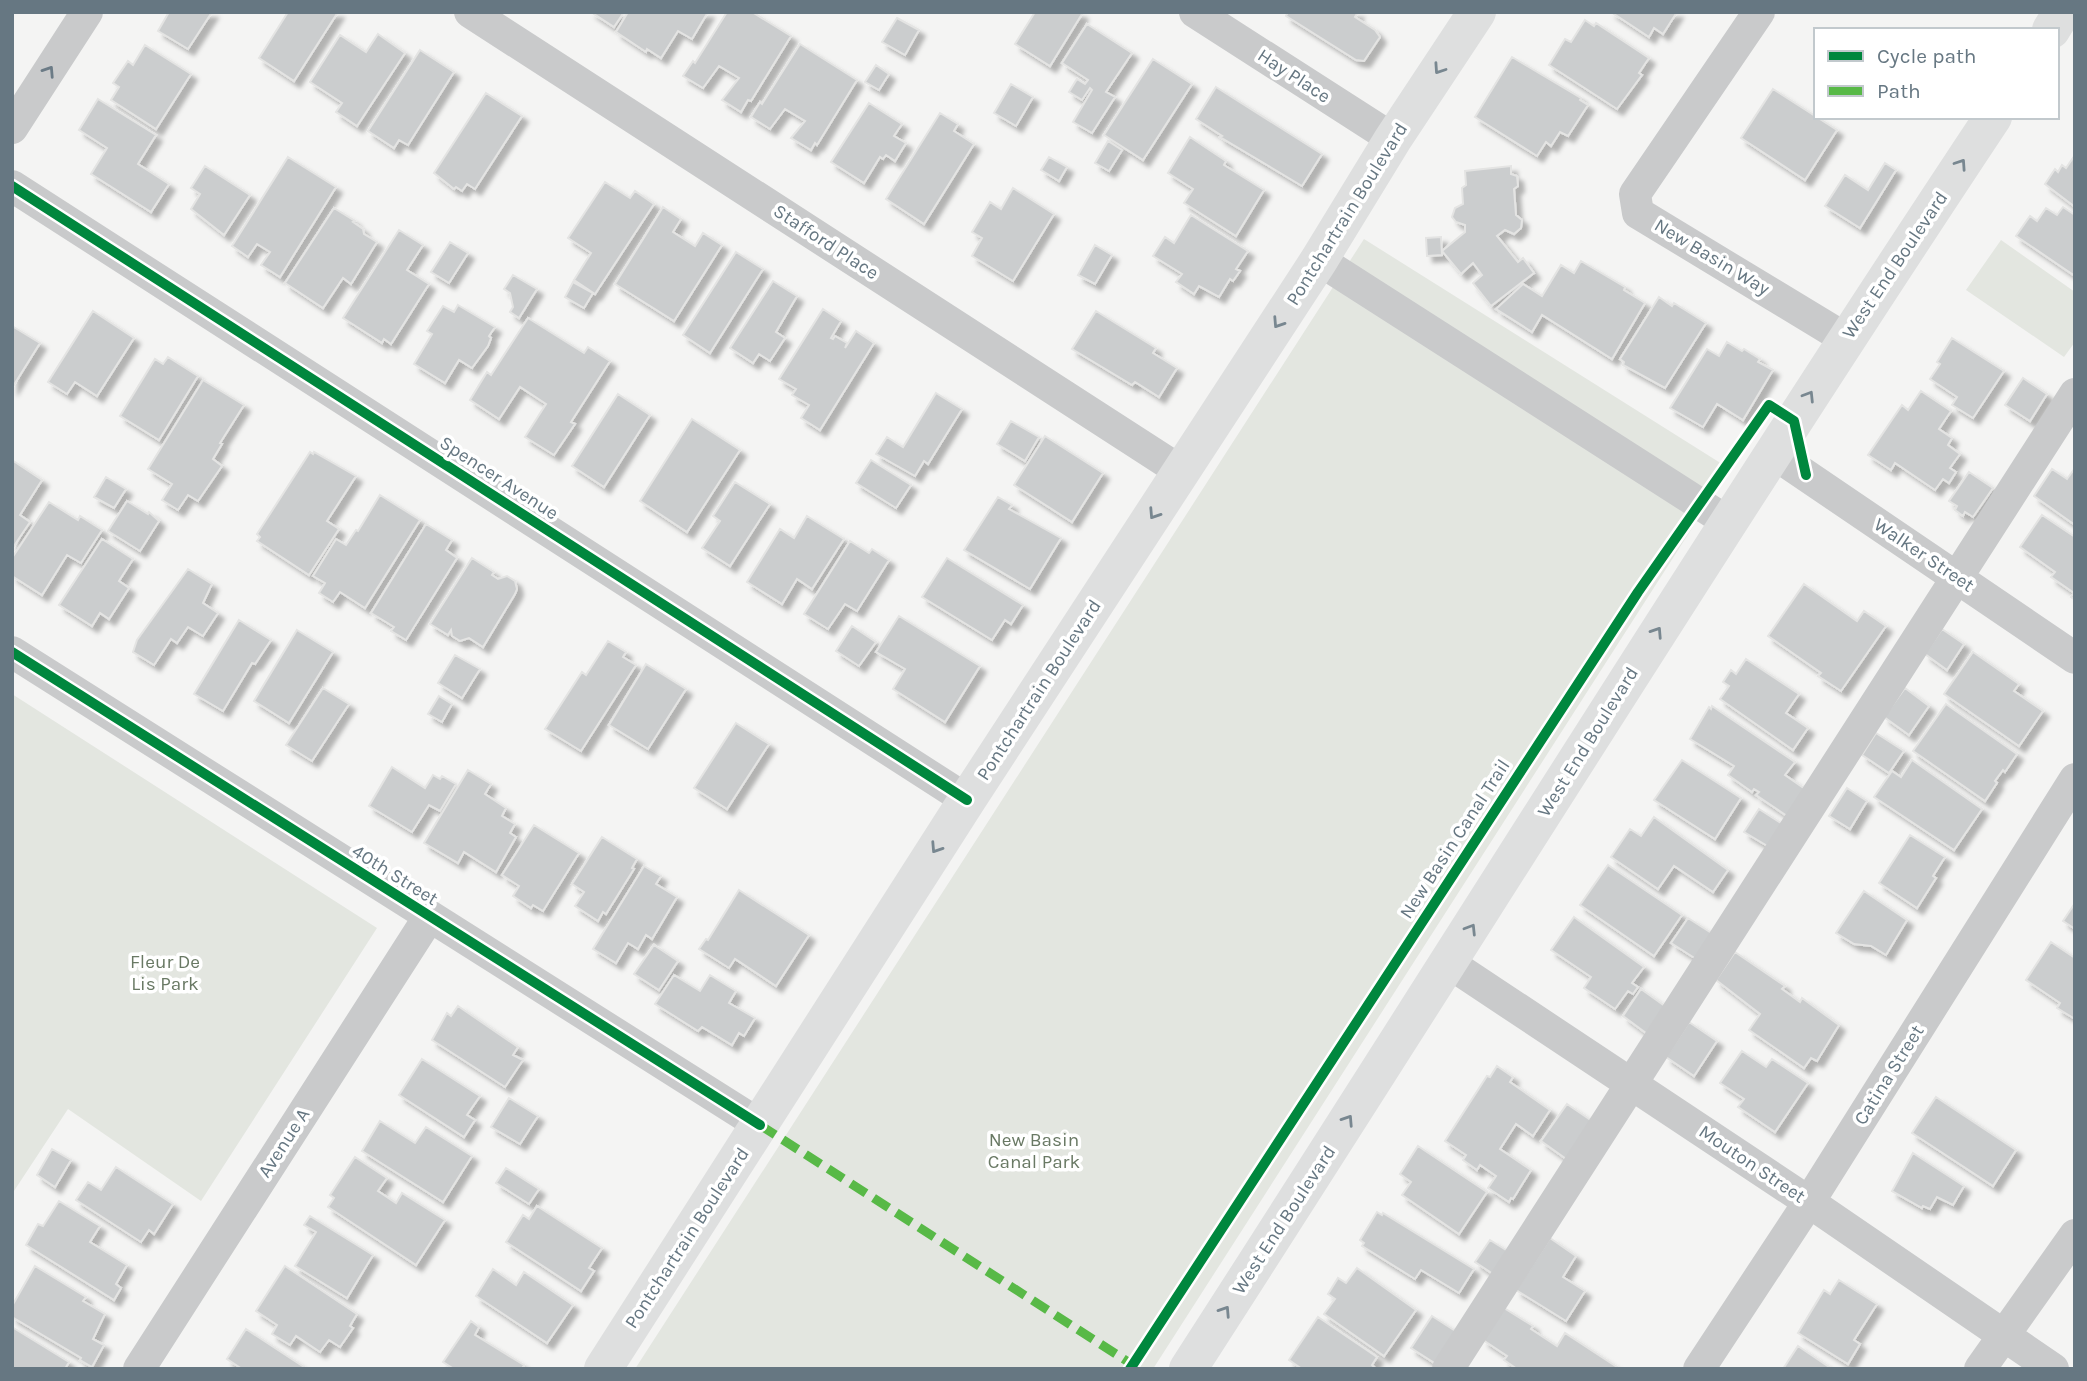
<svg xmlns="http://www.w3.org/2000/svg" width="2087" height="1381" viewBox="0 0 2087 1381" font-family="Karla,sans-serif">
  <defs>
    <filter id="shadow"><feDropShadow dx="6" dy="6" stdDeviation="2" flood-color="#0004"/></filter>
  </defs>
  <rect width="100%" height="100%" fill="#f4f4f3"/>
  <path fill="#e3e6e0" d="M1364,239L1730,469L1153,1369H635Z
    M2001,240L2075,292V342L2064,357L1966,290Z
    M12,694L377,928L201,1201L68,1109L12,1194Z"/>
  <path fill="#cbcdce" stroke="#e4e4e3" stroke-width="2" filter="url(#shadow)" d="M169,12H212L188,49L158,31Z
    M288,12H338L294,81L259,58Z
    M591,12H624L614,27Z
    M628,12H708L692,39L678,31L661,58L647,49L646,52L616,32Z
    M727,12H752L791,36L751,101L748,100L741,112L722,100L739,78L719,66L703,88L683,76L693,61L695,63Z
    M1035,12H1079L1082,14L1050,66L1015,44Z
    M1288,12H1358L1355,17L1375,30L1380,37L1364,61L1356,60L1286,16Z
    M1611,12H1677L1663,34L1654,28L1649,37Z
    M897,18L919,30L905,55L882,42Z
    M1585,20L1594,26L1596,23L1649,58L1639,73L1642,75L1617,109L1549,65L1565,39L1571,42Z
    M1087,24L1132,53L1106,92L1115,97L1092,133L1073,122L1092,90L1090,88L1082,100L1069,92L1077,79L1085,84L1088,80L1062,63Z
    M378,34L405,53L357,126L336,112L342,103L310,82L340,35L366,52Z
    M800,44L857,80L817,145L815,143L811,150L791,138L805,121L785,109L770,129L751,117L760,102L762,104Z
    M145,45L191,74L156,129L111,100L119,87L113,83L128,61L133,65Z
    M420,50L454,72L408,145L399,140L394,148L368,131Z
    M1512,57L1581,98L1580,100L1588,105L1568,136L1560,132L1551,146L1546,142L1537,156L1475,117Z
    M1153,59L1192,84L1143,160L1104,135Z
    M876,65L889,74L879,90L865,82Z
    M1011,84L1033,97L1016,126L994,113Z
    M1216,87L1322,154L1302,186L1220,137L1222,136L1196,119Z
    M1773,89L1837,130L1805,180L1741,138Z
    M486,93L522,116L475,189L467,184L462,191L456,187L454,189L434,173Z
    M98,99L156,135L138,164L169,184L151,212L91,174L107,148L79,130Z
    M869,103L902,124L894,136L906,143L895,161L886,155L883,159L880,157L864,183L831,162Z
    M940,113L958,124L954,131L974,144L924,224L886,199Z
    M1190,137L1226,161L1224,165L1264,190L1236,236L1184,203L1193,189L1168,173Z
    M1108,141L1122,150L1109,171L1095,163Z
    M2075,155V207L2045,184L2055,169L2058,172L2062,165L2066,168Z
    M288,157L336,187L280,277L261,265L270,252L257,244L248,257L232,246Z
    M1049,157L1067,167L1059,181L1041,170Z
    M1885,163L1896,170L1860,228L1825,206L1845,175L1868,190Z
    M205,166L250,195L224,235L191,209L200,194L191,188Z
    M1511,166V174L1517,176L1518,186L1514,189L1516,215L1522,220L1521,228L1514,234L1505,230L1497,236L1518,262L1523,258L1534,273L1491,306L1473,283L1482,275L1473,263L1461,274L1442,251L1465,232V225L1456,222L1452,217L1455,208L1463,204L1462,188L1466,185L1465,171Z
    M605,182L630,198L635,191L654,204L595,294L574,280L591,253L568,238Z
    M1013,188L1054,214L1013,281L972,256L982,238L972,232L990,202L1001,209Z
    M663,207L681,219L673,232L695,246L703,233L722,245L674,321L615,284Z
    M2063,207L2075,215V276L2016,236L2030,216L2037,221L2046,208L2057,215Z
    M334,208L355,221L353,222L363,229L364,234L377,242L351,284L343,278L323,308L285,283Z
    M1191,215L1248,251L1236,269L1240,271L1233,281L1230,279L1219,297L1199,286L1194,294L1176,282L1182,274L1153,256L1165,237L1174,243Z
    M399,230L423,245L407,270L429,284L391,344L384,339L382,343L343,318Z
    M1441,237L1442,255L1427,256L1426,238Z
    M450,242L468,253L449,283L431,272Z
    M1095,245L1112,255L1095,284L1078,275Z
    M736,252L763,269L710,353L683,335Z
    M1581,261L1625,287L1624,290L1645,303L1612,359L1542,315L1532,332L1496,309L1523,284L1542,296L1561,265L1574,273Z
    M513,275L537,289L519,318L510,312L513,307L510,293L504,289Z
    M773,281L797,296L776,332L785,338L770,361L759,354L753,363L730,348Z
    M573,282L593,293L584,308L565,297Z
    M1659,297L1672,306L1674,303L1706,323L1665,388L1623,365L1624,362L1620,359Z
    M458,305L495,327L489,336L491,338L488,346L472,368L459,360L445,383L414,364L432,334L427,331L443,306L454,312Z
    M823,309L841,321L831,338L833,339L835,336L847,343L845,348L856,331L874,343L820,430L801,418L809,405L792,395L796,389L779,379Z
    M93,311L134,338L97,396L75,382L67,394L48,382Z
    M1096,311L1156,348L1153,353L1177,368L1159,397L1135,382L1132,385L1072,349Z
    M528,318L584,353L588,347L610,361L571,422L575,424L554,455L525,437L546,404L520,387L499,419L470,400L487,372L491,375Z
    M12,326L40,343L12,388Z
    M1952,338L2004,371L1973,418L1952,405L1957,397L1930,379L1940,364L1937,362Z
    M1727,342L1742,351L1744,349L1760,359L1758,362L1773,370L1743,420L1717,404L1703,427L1670,408L1707,349L1719,356Z
    M168,357L198,376L159,440L120,416L155,359L163,364Z
    M2023,378L2047,394L2030,421L2005,405Z
    M203,380L244,405L220,443L222,444L213,459L222,466L198,501L188,495L178,510L162,500L172,484L148,469Z
    M1921,391L1951,411L1939,429L1952,438L1948,445L1960,454L1950,468L1956,472L1949,483L1943,479L1935,490L1895,463L1891,470L1868,455L1902,405L1908,410Z
    M936,393L962,409L928,464L924,461L915,476L876,454L887,437L903,447Z
    M618,394L650,415L604,487L572,466Z
    M692,419L740,450L687,532L640,501Z
    M1011,421L1039,437L1025,461L997,444Z
    M1045,436L1103,473L1072,522L1014,485Z
    M310,452L313,454L314,452L356,476L327,521L339,529L309,575L257,541L260,537L257,534Z
    M12,460L42,480L20,515L30,522L12,549Z
    M871,460L911,485L896,508L856,483Z
    M2075,468V525L2034,496L2052,469L2067,479Z
    M1969,472L1993,488L1973,517L1965,512L1963,516L1955,510L1957,506L1949,501Z
    M106,477L126,489L114,508L94,497Z
    M735,482L770,504L730,566L702,548L720,521L713,516Z
    M380,495L420,520L365,608L340,592L333,602L319,593L325,583L313,576L336,539L346,545L356,530L358,531Z
    M998,497L1012,505L1009,509L1061,538L1030,589L964,550Z
    M127,501L148,514L149,512L159,521L140,551L108,531Z
    M49,502L78,520L80,516L102,530L81,563L67,555L42,595L12,576V558Z
    M2042,515L2075,537V600L2071,597L2074,593L2051,577L2055,572L2020,547Z
    M807,516L844,539L812,589L797,579L782,604L747,582L780,529L794,538Z
    M426,524L452,540L446,550L457,558L406,640L391,631L394,627L371,613Z
    M102,539L133,559L119,581L129,588L109,619L100,613L92,626L59,605Z
    M850,541L869,553L872,549L889,560L857,611L845,604L828,629L804,614Z
    M472,558L494,572L492,575L498,579L507,576L515,581L517,589L515,594L483,647L469,638L460,641L452,636L451,630L448,635L430,624Z
    M947,558L1023,605L1011,624L1005,620L992,640L922,597Z
    M188,569L212,584L203,603L218,613L203,636L188,627L177,643L171,639L154,665L133,652L137,640Z
    M1804,584L1857,621L1864,611L1886,626L1841,691L1818,676L1821,673L1768,636Z
    M899,616L980,666L945,722L893,689L905,669L876,652Z
    M239,620L271,640L255,664L252,663L223,711L194,694Z
    M852,626L876,642L859,666L836,651Z
    M1942,629L1964,644L1947,670L1925,654Z
    M297,630L333,652L289,723L254,701Z
    M608,641L626,652L623,657L636,665L581,751L545,729L582,672L586,675Z
    M1973,652L2019,684L2014,691L2043,711L2019,746L1944,694Z
    M455,655L480,669L462,698L438,683Z
    M1746,659L1799,694L1786,713L1808,728L1793,750L1720,699L1729,686L1723,682L1731,670L1736,674Z
    M646,664L686,689L648,749L609,725Z
    M323,688L349,704L312,761L286,745Z
    M1905,688L1929,706L1909,735L1884,717Z
    M439,696L452,704L442,722L428,714Z
    M1946,704L2017,754L2005,772L2003,770L1995,781L1997,783L1985,801L1913,751Z
    M1712,706L1795,762L1785,775L1805,789L1787,816L1756,795L1759,792L1754,789L1752,792L1728,775L1734,766L1690,739L1709,707L1711,709Z
    M736,723L769,744L727,809L694,788Z
    M1876,733L1904,751L1889,773L1862,755Z
    M1682,760L1741,798L1715,839L1654,800Z
    M1912,760L1982,809L1954,850L1874,797L1892,771L1901,777Z
    M392,767L425,788L433,775L440,779L442,776L456,784L440,811L429,805L412,832L369,806Z
    M468,770L491,784L485,794L506,808L502,816L515,824L510,833L516,837L496,872L464,852L458,863L424,843Z
    M1847,788L1867,801L1850,829L1829,816Z
    M1759,809L1784,825L1769,847L1744,832Z
    M1654,817L1728,870L1713,892L1674,866L1658,889L1611,857L1630,829L1641,836Z
    M534,825L579,853L543,911L533,905L531,908L513,896L519,886L502,875Z
    M1910,835L1945,857L1933,876L1936,878L1917,908L1879,883Z
    M602,837L637,859L632,868L634,869L606,914L603,912L598,921L575,906L584,892L572,884Z
    M1608,865L1682,915L1654,956L1580,905Z
    M644,866L661,876L656,884L677,897L652,939L646,935L638,949L628,943L616,963L593,949Z
    M739,890L809,935L776,986L735,959L729,968L699,949L706,939L708,940Z
    M1864,891L1907,920L1886,955L1871,946L1854,944L1836,933Z
    M2075,903V929L2063,921Z
    M1574,917L1644,967L1632,983L1638,987L1633,994L1628,991L1615,1009L1584,988L1591,977L1551,950Z
    M1688,918L1713,934L1696,959L1671,943Z
    M2051,942L2075,958V1019L2057,1008L2060,1003L2026,980Z
    M654,945L678,961L659,990L634,974Z
    M1735,952L1785,986L1782,989L1800,1002L1802,998L1839,1025L1817,1061L1811,1058L1804,1068L1749,1030L1760,1014L1716,980Z
    M674,975L700,991L710,975L736,991L729,1003L755,1018L744,1036L739,1033L732,1045L702,1027L698,1031L655,1004Z
    M1641,989L1669,1009L1650,1036L1623,1016Z
    M458,1006L518,1047L513,1055L523,1060L505,1087L432,1040L447,1013L451,1016Z
    M1689,1022L1717,1041L1694,1076L1666,1057Z
    M1742,1051L1766,1067L1772,1059L1808,1083L1775,1132L1738,1107L1744,1099L1720,1083Z
    M422,1059L480,1096L467,1115L475,1120L464,1137L399,1095Z
    M1497,1066L1513,1077L1510,1082L1550,1110L1533,1136L1516,1124L1500,1149L1531,1170L1513,1199L1511,1198L1509,1202L1488,1188L1496,1176L1480,1165L1477,1170L1463,1160L1466,1155L1445,1141L1487,1076L1490,1077Z
    M1936,1097L2016,1150L1993,1186L1912,1133Z
    M509,1098L538,1116L520,1144L491,1127Z
    M1567,1104L1595,1123L1569,1161L1541,1141Z
    M380,1121L415,1143L426,1127L472,1156L443,1202L362,1151Z
    M1418,1146L1487,1192L1459,1234L1402,1195L1411,1182L1400,1174Z
    M52,1149L71,1160L55,1187L37,1175Z
    M1913,1153L1964,1186L1953,1205L1937,1197L1930,1209L1923,1206L1922,1208L1892,1191Z
    M355,1157L387,1178L378,1191L396,1203L402,1193L445,1220L416,1265L328,1207L334,1198L330,1195Z
    M116,1167L173,1204L154,1234L149,1230L141,1242L76,1200L88,1182L101,1190Z
    M506,1168L539,1189L529,1204L496,1183Z
    M59,1201L100,1226L90,1242L127,1265L116,1284L121,1288L114,1300L26,1245L38,1224L43,1226Z
    M537,1206L602,1248L589,1268L594,1271L581,1291L506,1242L523,1215L529,1219Z
    M1377,1212L1382,1215L1383,1213L1474,1269L1459,1293L1421,1270L1415,1279L1362,1246L1364,1243L1360,1240Z
    M310,1216L373,1255L347,1298L295,1266L316,1232L304,1225Z
    M1550,1238L1576,1256L1563,1277L1585,1291L1566,1321L1516,1290Z
    M1490,1240L1514,1255L1499,1278L1475,1262Z
    M35,1266L86,1297L83,1301L105,1314L93,1339L104,1345L92,1367L80,1360L81,1358L12,1317V1306Z
    M285,1266L357,1314L350,1326L353,1328L340,1347L329,1340L320,1352L296,1336L290,1345L272,1334L277,1325L256,1311Z
    M1357,1268L1416,1310L1384,1356L1324,1314L1335,1299L1328,1294L1338,1278L1346,1283Z
    M493,1269L516,1285L524,1272L573,1305L547,1343L476,1296Z
    M1839,1280L1877,1304L1854,1340L1860,1344L1848,1364L1798,1333L1824,1290L1830,1294Z
    M1504,1308L1533,1326L1531,1329L1557,1346L1565,1333L1620,1369H1517L1504,1360L1507,1356L1483,1340Z
    M1432,1316L1457,1332L1436,1364L1411,1348Z
    M1318,1317L1377,1357L1372,1365L1376,1369H1302L1289,1360Z
    M471,1321L479,1327L475,1335L524,1365L522,1369H454L443,1362Z
    M12,1327L69,1362L65,1369H12Z
    M246,1329L307,1369H242L227,1359Z
    M1798,1346L1832,1369H1783Z"/>
  <g fill="none" stroke-linecap="round" stroke-linejoin="round">
    <path stroke="#c9cacb" stroke-width="32" d="M470,12L1182,472
      M1195,12L1393,139
      M1759,12L1635,194L1638,213L1846,339
      M12,128L87,12
      M12,186L967,800
      M1319,260L1728,522
      M1773,453L2075,658
      M12,652L760,1125
      M1449,963L1809,1202L2053,1369
      M139,1369L429,917
      M1448,1369L2075,394
      M1699,1369L1809,1202L2075,779
      M1980,1369L2075,1235"/>
    <path stroke="#dedfdf" stroke-width="38" d="M2051,30L2062,12
      M603,1369L967,800L1319,260L1393,139L1477,12
      M1188,1369C1457,952 1718,531 1993,117"/>
    <path stroke="#58b947" stroke-width="9" stroke-dasharray="18 9" stroke-linecap="butt" d="M760,1125L1133,1365"/>
    <g stroke="#fff" stroke-width="15">
      <path id="cycleway" d="M12,186L967,800
        M12,652L760,1125
        M1130,1369L1638,592L1769,405L1794,421L1806,475"/>
    </g>
    <use href="#cycleway" stroke="#00873e" stroke-width="10"/>
  </g>
  <defs><path id="oneway-chevron" d="M-2-3.5L2.5 0L-2 3.5" fill="none" stroke-width="1.6" stroke-linecap="round" stroke-linejoin="round" transform="scale(1.75)"/></defs>
  <g stroke="#788790">
    <use href="#oneway-chevron" transform="translate(1439 69) rotate(124)"/>
    <use href="#oneway-chevron" transform="translate(1961 164) rotate(-56)"/>
    <use href="#oneway-chevron" transform="translate(1278 323) rotate(123)"/>
    <use href="#oneway-chevron" transform="translate(1809 396) rotate(-58)"/>
    <use href="#oneway-chevron" transform="translate(1154 514) rotate(123)"/>
    <use href="#oneway-chevron" transform="translate(1657 632) rotate(-57)"/>
    <use href="#oneway-chevron" transform="translate(936 848) rotate(123)"/>
    <use href="#oneway-chevron" transform="translate(1471 929) rotate(-58)"/>
    <use href="#oneway-chevron" transform="translate(1348 1120) rotate(-57)"/>
    <use href="#oneway-chevron" transform="translate(1225 1311) rotate(-57)"/>
  </g>
  <use stroke="#6b7b86" href="#oneway-chevron" transform="translate(49 71) rotate(-57)"/>
  <g text-anchor="middle" dominant-baseline="central" stroke-width="7" stroke-linejoin="round" paint-order="stroke">
    <g font-size="19" fill="#667782" stroke="#fff">
      <text transform="translate(1294 76) rotate(33)">Hay Place</text>
      <text transform="translate(1347 214) rotate(-58)">Pontchartrain Boulevard</text>
      <text transform="translate(826 242) rotate(33)">Stafford Place</text>
      <text transform="translate(1712 257) rotate(31)">New Basin Way</text>
      <text transform="translate(1895 265) rotate(-56)">West End Boulevard</text>
      <text transform="translate(499 478) rotate(33)">Spencer Avenue</text>
      <text transform="translate(1924 555) rotate(34)">Walker Street</text>
      <text transform="translate(1039 690) rotate(-57)">Pontchartrain Boulevard</text>
      <text transform="translate(1588 742) rotate(-58)">West End Boulevard</text>
      <text transform="translate(1455 839) rotate(-57)">New Basin Canal Trail</text>
      <text transform="translate(395 875) rotate(32)">40th Street</text>
      <text transform="translate(1889 1075) rotate(-58)">Catina Street</text>
      <text transform="translate(284 1143) rotate(-57)">Avenue A</text>
      <text transform="translate(1752 1164) rotate(34)">Mouton Street</text>
      <text transform="translate(1284 1220) rotate(-57)">West End Boulevard</text>
      <text transform="translate(687 1238) rotate(-57)">Pontchartrain Boulevard</text>
    </g>
    <g font-size="19" fill="#697964" stroke="#fff">
      <text x="165" y="962">Fleur De<tspan x="165" dy="22">Lis Park</tspan></text>
      <text x="1034" y="1140">New Basin<tspan x="1034" dy="22">Canal Park</tspan></text>
    </g>
  </g>
  <rect width="2087" height="1381" fill="none" stroke="#667782" stroke-width="28"/>
  <rect x="1814" y="28" width="245" height="91" fill="#ffffff" stroke="#c2c9cd" stroke-width="2"/>
  <rect x="1828" y="51" width="35" height="10" fill="#00873e" stroke="#c2c9cd" stroke-width="2"/>
  <text x="1877" y="63" font-size="21" fill="#667782">Cycle path</text>
  <rect x="1828" y="86" width="35" height="10" fill="#58b947" stroke="#c2c9cd" stroke-width="2"/>
  <text x="1877" y="98" font-size="21" fill="#667782">Path</text>
</svg>
